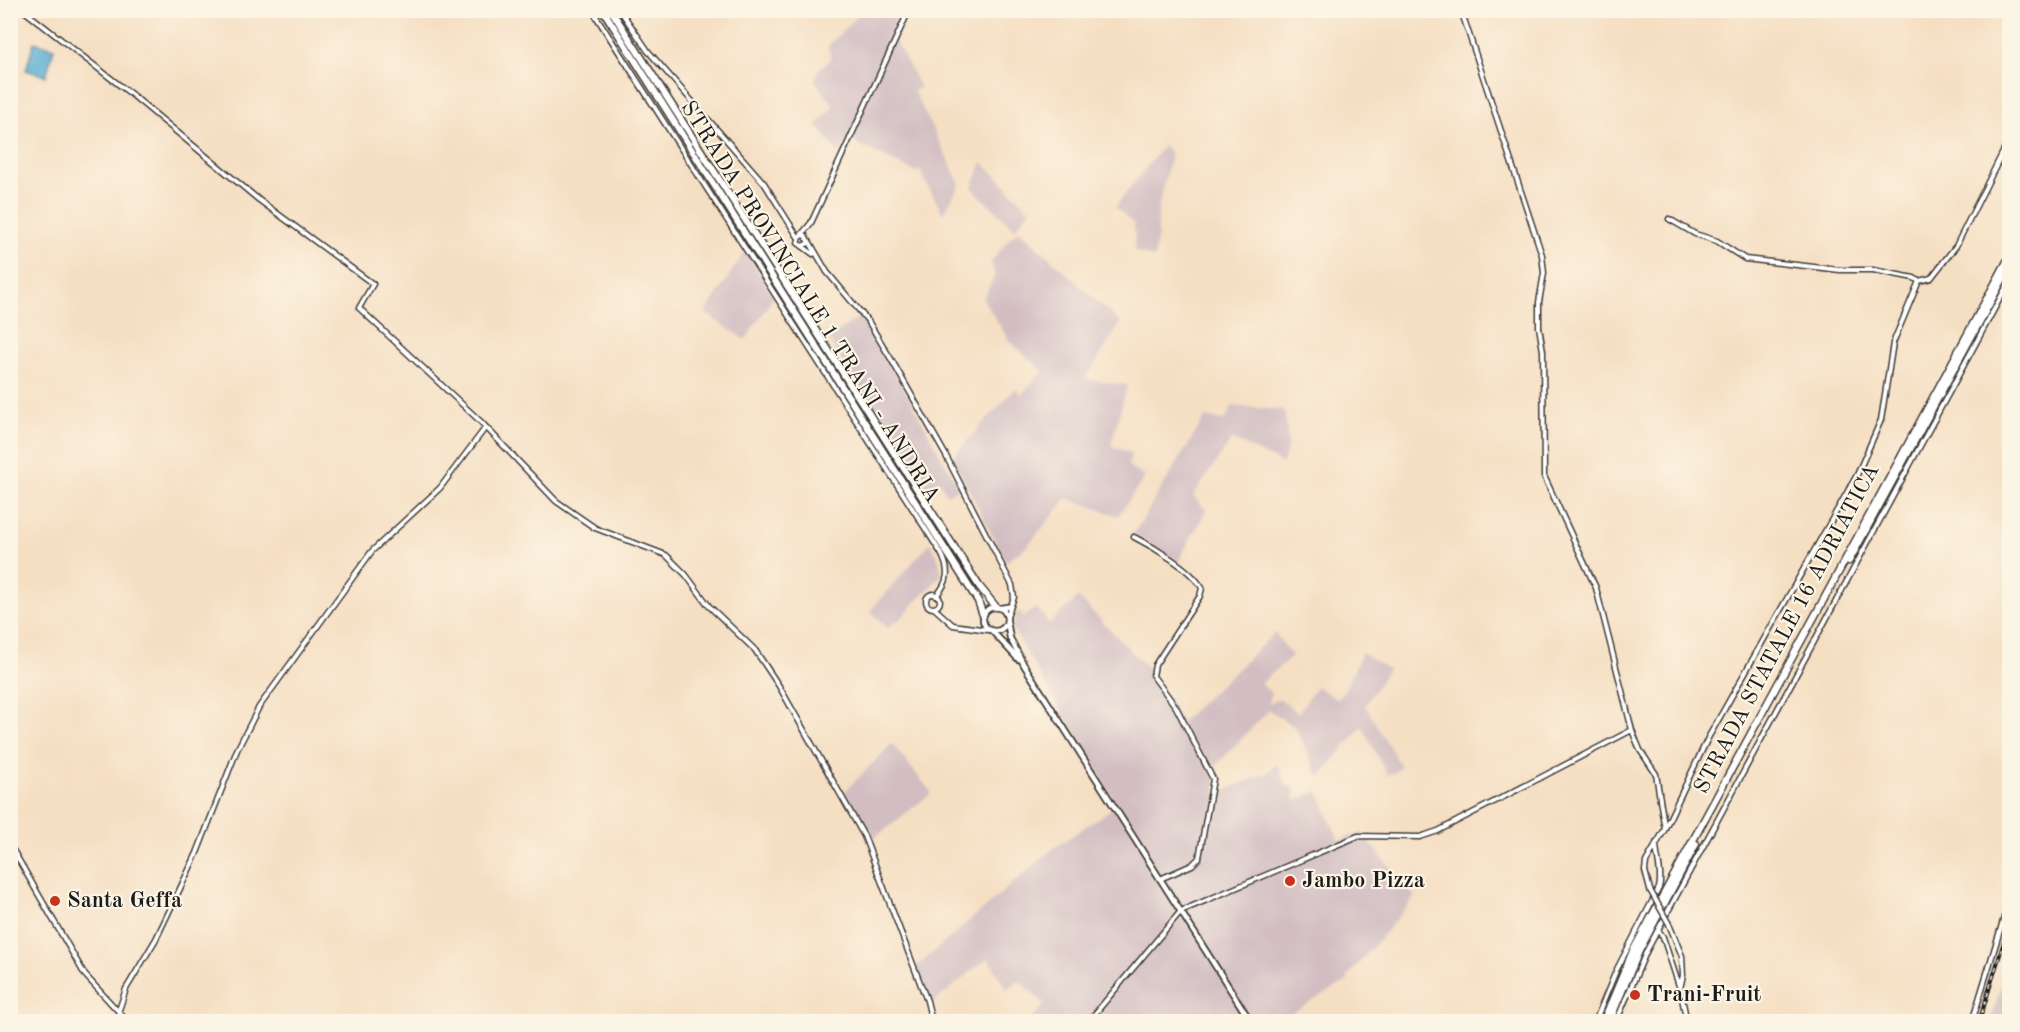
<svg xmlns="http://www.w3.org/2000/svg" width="2020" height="1032" viewBox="0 0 2020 1032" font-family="'Old Standard TT',serif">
  <rect width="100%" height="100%" fill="#fcf5e5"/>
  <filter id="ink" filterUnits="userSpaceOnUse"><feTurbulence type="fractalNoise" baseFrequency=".0167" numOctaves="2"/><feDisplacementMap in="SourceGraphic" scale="12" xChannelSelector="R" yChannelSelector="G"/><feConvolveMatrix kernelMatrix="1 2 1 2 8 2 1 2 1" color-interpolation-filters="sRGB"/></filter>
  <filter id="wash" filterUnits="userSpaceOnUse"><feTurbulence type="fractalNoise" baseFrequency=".008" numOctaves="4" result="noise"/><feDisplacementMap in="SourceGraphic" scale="24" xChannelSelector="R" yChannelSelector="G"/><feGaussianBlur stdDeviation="1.35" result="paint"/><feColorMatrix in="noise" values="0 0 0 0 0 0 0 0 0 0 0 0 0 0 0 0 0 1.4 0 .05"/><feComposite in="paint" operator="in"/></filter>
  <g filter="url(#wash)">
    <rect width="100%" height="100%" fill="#f5dfc3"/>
    <path fill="#d2bec2" d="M862,11H901V22L894,38L920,87L914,91L960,184L943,214L920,171L915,172L848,139L839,155L817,125L834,106L815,81L819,69L831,60L828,46Z
      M1164,145L1171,154L1158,210V234L1154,258L1135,251L1134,224L1115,207Z
      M982,162L1030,210L1015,229L972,188Z
      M1019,230L1121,323L1085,379L1127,385L1111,446L1132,453L1128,466L1145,477L1118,516L1067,498L1027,546L1006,562L952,457L1015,389L1022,394L1043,371L1010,342L983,299L995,275L991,262L1008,240Z
      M745,251L774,297L745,340L705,313Z
      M861,316L877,340L959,488L947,495L939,480L923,490L828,338Z
      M1232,406L1284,410L1288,443L1283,464L1232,439L1193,496L1206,510L1178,562L1133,535L1205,417L1225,420Z
      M930,543L939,560L942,575L897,622L895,621L888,628L870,611Z
      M1078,597L1148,668L1149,674L1172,705L1181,722L1275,633L1292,656L1261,683L1271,693L1269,704L1279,698L1298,713L1317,686L1337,700L1343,693L1362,653L1388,669L1365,706L1401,766L1395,773L1387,775L1362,726L1319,778L1296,728L1269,710L1213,769L1217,780L1215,794L1269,772L1274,765L1278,766L1287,786H1295V801L1318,791L1339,840L1362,833L1415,897L1347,977L1349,980L1278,1021L1029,1022L1045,1004L1019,981L1007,990L988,958L930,1005L915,968L1050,851L1117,805L1013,629L1016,613L1022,612L1023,617L1035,608L1039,610L1049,624Z
      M892,744L932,793L872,840L844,792Z
      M2009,960V1021H1990L1993,1012Z"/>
    <path fill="#58aed4" stroke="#3a6578" stroke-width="1.5" d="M34,42L54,48L46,76L26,70Z"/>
  </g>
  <g filter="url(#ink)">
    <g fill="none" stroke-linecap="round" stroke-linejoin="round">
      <g stroke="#3d3935" stroke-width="7">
        <path id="street" d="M23,10L131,94L259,200L373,284L359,308L480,421L556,501L595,528L666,555L686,575L709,606L755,650L779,686L864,836L927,1001L932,1022
          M592,10L941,553C950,570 949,582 936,596
          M620,10L648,51L764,183L798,237
          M1461,10L1542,255L1544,273L1539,302V327L1543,351L1544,476L1596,588L1632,730L1640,750L1656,774L1663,818L1665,829L1646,862L1645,871L1650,890
          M905,18L913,10
          M1669,219L1695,234L1717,241L1745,259L1840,270H1873L1914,278L1919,281
          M801,235L811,223L905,19L904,10
          M809,241L827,272L868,321L891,359L945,454L1012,585L1014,597L1007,617
          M802,246L809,243L805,235L800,236L798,243L813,254
          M1134,537C1154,547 1191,569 1202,588L1200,596L1155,665L1153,676L1176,707L1213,779L1199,858L1192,865L1160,879
          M926 601a7 7 0 1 1 14 0a7 7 0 1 1-14 0Z
          M934,608L953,625L988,630
          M999,608L1011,606
          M1665,828L1708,738L1857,475L1881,420L1893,343L1919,281L1931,278L1956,246L2010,138
          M10,845L85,975L128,1022
          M1669,924L1682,956L1683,975L1680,989L1687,1022
          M1658,930L1663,937L1679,986
          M119,1010L126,989L156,939L197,853L237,750L259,707L372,551L440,488L486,427
          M1088,1022L1181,911L1358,836L1420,837L1438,831L1632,730
          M1595,1022L1616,971L1659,888C1663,873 1656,858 1656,843
          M1616,1022L1647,950L2010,280
          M1972,1022L2010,898"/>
      </g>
      <g stroke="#3d3935" stroke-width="8">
        <path id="secondary" d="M983 619a12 12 0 1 1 24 0a12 12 0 1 1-24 0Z
          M1007,621L1010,638L1024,665L1251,1022
          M993,632L1018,659"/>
      </g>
      <g stroke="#3d3935" stroke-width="9">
        <path id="highway" d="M603,10L978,601L983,615
          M611,10L979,586L996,607
          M1849,561L2010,266
          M1603,1022L1633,951L2010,256
          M1609,1022L1639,951L1696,844"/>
      </g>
      <use href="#street" stroke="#fff" stroke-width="4"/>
      <use href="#secondary" stroke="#fff" stroke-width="4.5"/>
      <use href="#highway" stroke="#fff" stroke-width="6"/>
      <g stroke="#1c1c1c" stroke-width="4">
        <path id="rail" d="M1979,1022L2010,922"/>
      </g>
      <use href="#rail" stroke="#fcf5e5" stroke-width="1.5" stroke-dasharray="4.5" stroke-linecap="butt"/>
      <g stroke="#3d3935" stroke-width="7" stroke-linecap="butt">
        <path id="street-bridge" d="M1650,890L1669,924"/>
      </g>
      <use href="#street-bridge" stroke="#fff" stroke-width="4"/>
    </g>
  </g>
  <g fill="#c8321e" stroke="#fcf5e5" stroke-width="2">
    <circle cx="1290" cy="881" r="6"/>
    <circle cx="55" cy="901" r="6"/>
    <circle cx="1635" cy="995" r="6"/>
  </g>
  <g text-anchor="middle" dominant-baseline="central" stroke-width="4.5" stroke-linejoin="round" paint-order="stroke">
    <g font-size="22" fill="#1c1c1c" stroke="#fcf5e5">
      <text transform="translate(810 302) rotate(58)">STRADA PROVINCIALE 1 TRANI - ANDRIA</text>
      <text transform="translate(1787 629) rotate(-62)">STRADA STATALE 16 ADRIATICA</text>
    </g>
    <g font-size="22" font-weight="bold" fill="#1c1c1c" stroke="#fcf5e5" text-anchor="start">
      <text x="1302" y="881">Jambo Pizza</text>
      <text x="67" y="901">Santa Geffa</text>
      <text x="1647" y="995">Trani-Fruit</text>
    </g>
  </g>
  <rect width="2020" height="1032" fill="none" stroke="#fcf5e5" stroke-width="36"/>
</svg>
